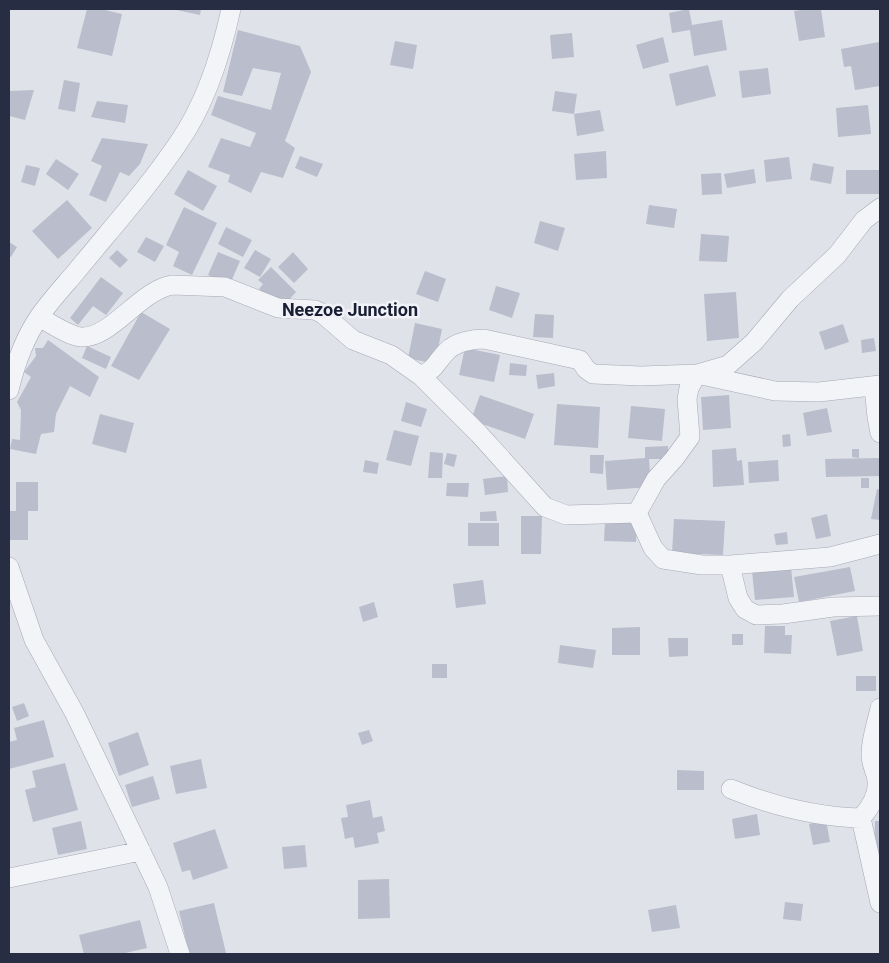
<svg xmlns="http://www.w3.org/2000/svg" width="889" height="963" viewBox="0 0 889 963" font-family="Roboto,sans-serif">
  <rect width="100%" height="100%" fill="#e0e2ea"/>
  <path fill="#babdcb" d="M87,9H101L122,14L112,56L77,48Z
    M172,9H201L200,15Z
    M689,9L692,25L722,20L727,50L694,56L690,30L672,33L669,13Z
    M807,9H821L825,37L799,41L794,11Z
    M238,30L300,46L311,72L285,141L295,148L283,178L261,172L251,193L228,182L230,175L208,167L221,138L250,147L256,133L211,115L218,96L271,110L281,73L253,68L242,96L223,92Z
    M572,33L574,57L552,59L550,35Z
    M663,37L669,62L643,69L636,45Z
    M395,41L417,45L413,69L390,65Z
    M879,42L880,86L855,90L851,66L844,67L841,49Z
    M708,65L716,96L676,106L669,74Z
    M768,68L771,94L742,98L739,71Z
    M64,80L80,83L75,112L58,109Z
    M34,90L25,120L9,116V91Z
    M555,91L577,94L574,114L552,111Z
    M97,101L128,105L125,123L91,117Z
    M868,105L871,134L838,137L836,108Z
    M600,110L604,131L577,136L574,114Z
    M102,138L148,144L140,164L129,176L120,172L106,202L89,195L102,166L91,161Z
    M606,151L607,178L576,180L574,154Z
    M300,156L323,164L317,177L295,168Z
    M789,157L792,179L766,182L764,160Z
    M56,159L79,174L68,190L46,174Z
    M813,163L834,167L831,184L810,180Z
    M26,165L40,168L35,186L21,182Z
    M754,169L756,183L727,188L724,174Z
    M188,170L217,186L203,211L174,194Z
    M846,170H880V194H846Z
    M721,173L722,194L702,195L701,174Z
    M67,200L92,228L58,259L32,231Z
    M649,205L677,209L674,228L646,224Z
    M184,207L217,223L192,275L173,266L179,252L166,245Z
    M540,221L565,228L558,251L534,243Z
    M226,227L252,240L243,257L218,244Z
    M701,234L729,236L727,262L699,261Z
    M146,237L164,246L155,262L137,252Z
    M9,242L17,247L11,257L9,256Z
    M117,250L128,260L120,268L109,258Z
    M255,250L271,259L260,277L244,268Z
    M218,252L240,261L230,284L208,275Z
    M293,252L308,269L294,283L278,267Z
    M271,267L296,292L285,304L280,298L274,304L259,289L263,284L258,280Z
    M425,271L446,279L438,302L416,294Z
    M101,277L123,293L106,315L93,306L78,325L70,318Z
    M496,286L520,293L512,318L489,310Z
    M736,292L739,338L707,341L704,294Z
    M141,312L170,329L139,380L111,366Z
    M535,314L554,315L553,338L533,337Z
    M415,323L442,329L435,364L408,358Z
    M843,324L849,342L825,350L819,332Z
    M874,338L876,351L862,353L861,340Z
    M48,340L99,377L90,397L70,386L56,414L54,432L41,434L36,454L10,449L12,439L20,440L21,410L17,402L31,377L24,372L36,356L35,348H43Z
    M87,346L111,357L106,369L82,358Z
    M465,348L500,355L494,382L459,375Z
    M510,363L527,365L526,376L509,375Z
    M554,373L555,386L538,389L536,375Z
    M480,395L534,414L525,439L471,420Z
    M729,395L731,428L703,430L701,397Z
    M406,402L427,409L421,427L401,421Z
    M557,404L600,407L598,448L554,445Z
    M631,406L665,409L662,441L628,438Z
    M827,408L832,432L807,436L803,413Z
    M100,414L134,423L126,453L92,444Z
    M394,430L419,436L411,466L386,460Z
    M790,434L791,446L783,447L782,435Z
    M668,446V459H649L651,487L607,490L605,461L645,458V447Z
    M736,448L737,461L742,460L744,485L713,487L712,450Z
    M852,449H859V458L852,457Z
    M430,452L443,453L442,478H428Z
    M447,453L457,455L454,467L444,464Z
    M590,455H604L603,474L590,473Z
    M880,458V476L826,477L825,459Z
    M365,460L379,463L377,474L363,472Z
    M778,460L779,481L749,483L748,462Z
    M507,476L508,492L485,495L483,479Z
    M861,478H869V488H861Z
    M16,482H38V511H28V540H9V511H16Z
    M447,483H469L468,497L446,496Z
    M877,489L880,490V520L871,519Z
    M496,511L497,521H480V512Z
    M827,514L831,536L816,539L811,518Z
    M521,516H542L541,554H521Z
    M674,519L725,521L723,555L672,553Z
    M605,521L637,522L636,542L604,541Z
    M468,523H499V546H468Z
    M787,532L788,544L776,545L774,534Z
    M791,567L794,597L755,600L752,571Z
    M850,567L855,591L799,602L794,577Z
    M483,580L486,604L456,608L453,584Z
    M374,602L378,617L363,622L359,607Z
    M857,616L863,651L837,656L830,621Z
    M765,626H785V635H792L791,654L764,653Z
    M640,627V655H612V628Z
    M732,634H743V645H732Z
    M668,638H688V656L669,657Z
    M560,645L596,650L593,668L558,663Z
    M432,664H447V678H432Z
    M856,676H876V691H856Z
    M24,703L29,716L17,721L12,707Z
    M44,720L54,757L9,769V742L17,740L14,728Z
    M369,730L373,741L362,745L358,733Z
    M138,732L149,765L119,776L108,743Z
    M201,759L207,788L176,794L170,766Z
    M65,763L78,810L33,822L25,790L36,787L32,771Z
    M677,770L704,771V790H677Z
    M153,776L160,799L132,807L125,785Z
    M370,800L373,818L382,816L385,831L377,833L379,843L355,848L353,837L345,839L341,818L348,817L346,805Z
    M757,814L760,835L735,839L732,819Z
    M826,820L830,842L813,845L809,824Z
    M81,821L87,849L58,855L52,828Z
    M875,821H880V857H874Z
    M215,829L228,868L193,880L190,870L182,872L173,843Z
    M305,845L307,867L284,869L282,847Z
    M389,879L390,918L358,919V880Z
    M785,902L803,904L801,921L783,919Z
    M214,903L226,953L218,954H189L179,911Z
    M676,905L680,928L652,932L648,910Z
    M140,920L147,948L121,954H84L79,935Z"/>
  <g fill="none" stroke-linecap="round" stroke-linejoin="round">
    <g stroke="#a5a8b5" stroke-width="20">
      <path id="minor" d="M39,317C50,323 69,336 81,337C111,339 141,289 173,285L225,287L278,308L315,310L323,314L353,340L391,355L421,376L479,434L545,507L566,515L637,513L653,548L663,559L702,565H730L830,557L880,544
        M421,376C437,368 436,362 447,351C456,342 472,339 484,339L580,360L586,369L593,374L641,376L697,374L775,391L819,392L880,385
        M874,387L877,417L880,433
        M9,390C15,365 24,339 39,317C50,301 63,287 75,273C110,230 148,188 179,142C206,103 221,55 231,9
        M637,513L656,479L674,459L690,437L687,399L689,388L697,374L728,365L754,342L790,299L837,255L864,220L880,208
        M730,565L738,598L745,609L756,615L783,614L833,607L880,606
        M9,567L34,640L75,714L158,887L180,954
        M880,708C877,723 871,738 871,754C871,766 876,771 877,780C879,795 870,808 861,818L880,903
        M731,789C773,806 815,817 861,818
        M9,878L141,851"/>
    </g>
    <use href="#minor" stroke="#f3f4f8" stroke-width="19"/>
  </g>
  <g text-anchor="middle" dominant-baseline="central" stroke-width="5" stroke-linejoin="round" paint-order="stroke">
    <g font-size="18" font-weight="bold" fill="#191e34" stroke="#f0f2f7">
      <text x="350" y="309">Neezoe Junction</text>
    </g>
  </g>
  <rect width="889" height="963" fill="none" stroke="#272d43" stroke-width="20"/>
</svg>
